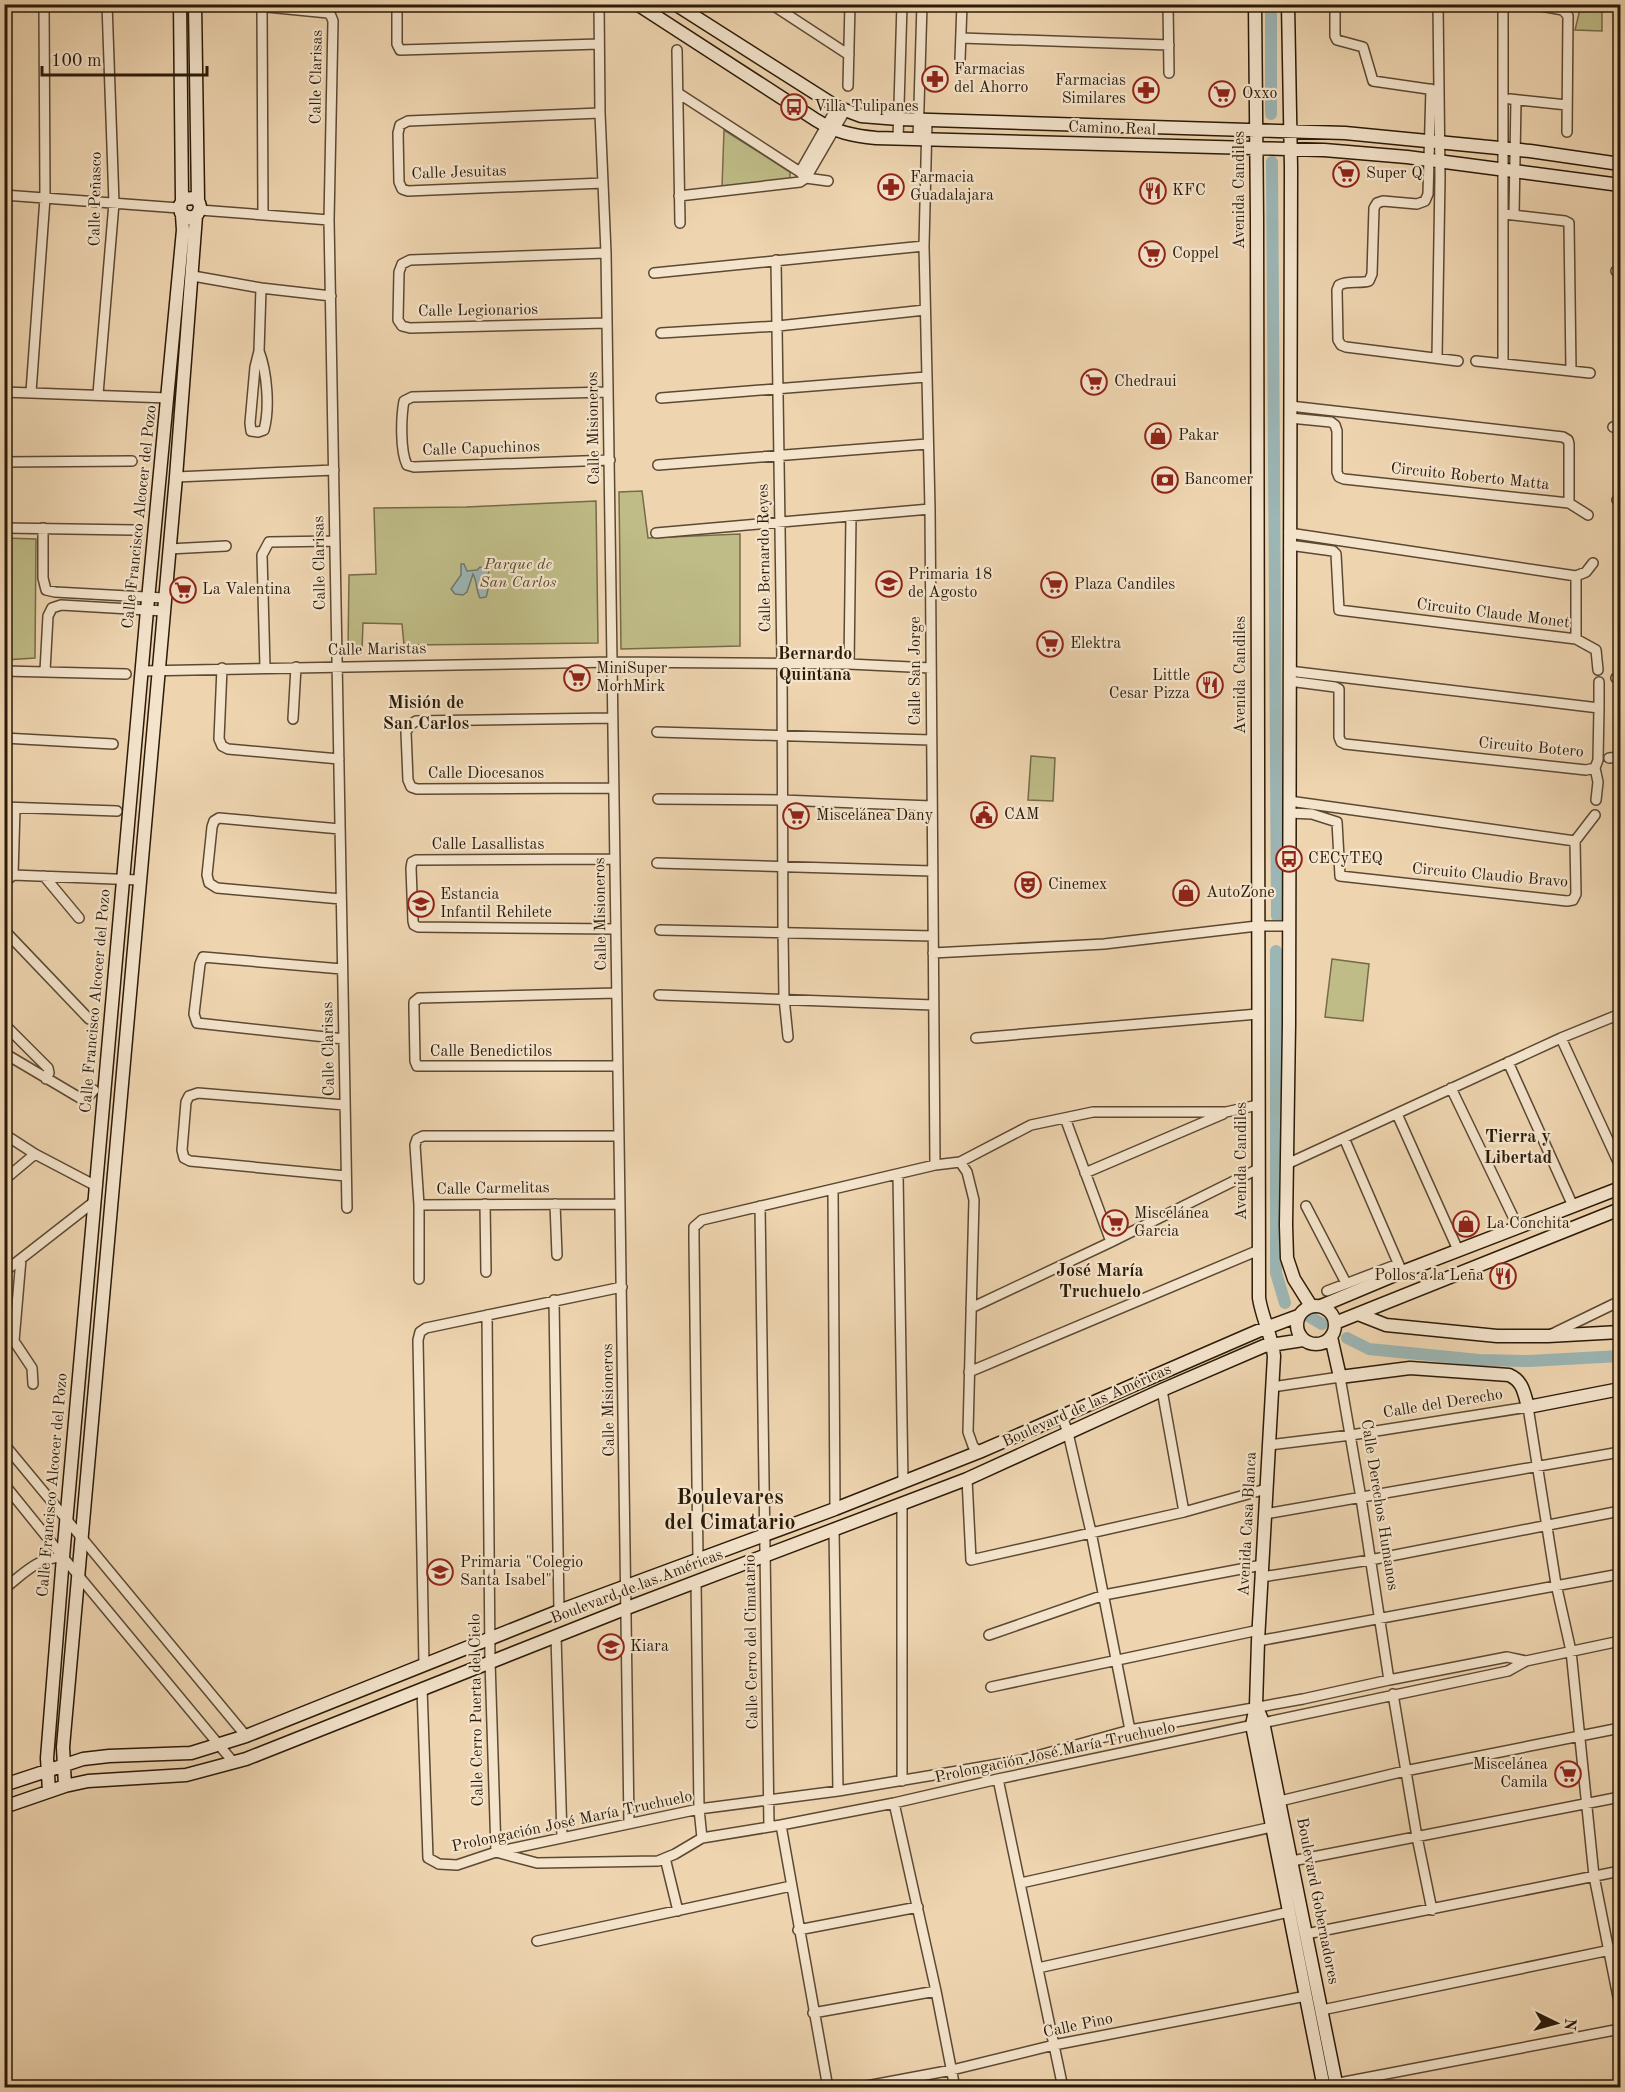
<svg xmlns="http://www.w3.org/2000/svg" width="1625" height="2092" viewBox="0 0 1625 2092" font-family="'Old Standard TT',serif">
  <rect width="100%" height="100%" fill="#eed5b0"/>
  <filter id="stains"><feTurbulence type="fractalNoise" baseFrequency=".00333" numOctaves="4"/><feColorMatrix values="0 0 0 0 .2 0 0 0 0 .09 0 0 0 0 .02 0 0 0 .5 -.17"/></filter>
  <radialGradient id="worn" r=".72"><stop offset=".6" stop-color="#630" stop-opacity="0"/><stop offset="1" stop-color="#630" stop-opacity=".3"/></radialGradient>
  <path fill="#bfbc87" stroke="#756b48" stroke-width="1.5" d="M1581,5H1602V31L1575,30Z
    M724,130L790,172V181L722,187Z
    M642,491L648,538L740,534V646L621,649L619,492Z
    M596,501L598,643L404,645L402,624L363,623L362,651H348L349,575L376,574L374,508L466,507Z
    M5,538L36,539L35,658L5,660Z
    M1031,756L1055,758L1053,801L1028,800Z
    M1332,959L1369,964L1363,1021L1325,1017Z"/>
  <path fill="#9cb6b5" stroke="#6f7870" stroke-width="1.5" d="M461,564H464L467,571L477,570L480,567L489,570C487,580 490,588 486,597L480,598C476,590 477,581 473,574L467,592L463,595L455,594L451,589L461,575Z"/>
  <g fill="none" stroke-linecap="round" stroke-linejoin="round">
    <path stroke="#9cb6b5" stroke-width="12" d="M1271,114V4
      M1272,162L1277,916
      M1276,951V1273L1285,1303
      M1310,1317L1322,1324
      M1347,1338L1369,1349L1479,1360L1529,1361L1620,1356"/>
    <g stroke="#5c4932" stroke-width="12">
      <path id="street" d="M235,4L328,13L331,16L333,21L329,220L347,1208
        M397,4V44L400,50L599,44
        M599,4L600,113L606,253L629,1823
        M771,4L849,55
        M1168,4L1169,73
        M1335,4V36L1337,40L1363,47L1373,81L1435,90
        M1503,4V364
        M1530,4L1563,10L1568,16L1567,132
        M262,7L263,213
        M961,38L1169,45
        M677,50L680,223
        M960,60L962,4
        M848,86L850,4
        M1431,89L1428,194L1425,201L1417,204L1383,201L1377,203L1374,208L1372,274L1369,281C1359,284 1349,280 1339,285L1337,290L1338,340L1341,345L1346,347L1458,361
        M678,93L800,172L806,178L828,181
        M1510,99L1567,105
        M600,113L408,121L400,125L398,133L399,182L402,189L408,191L603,183
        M927,120L924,246L930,509L935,1165
        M898,139L902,4
        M918,139L922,4
        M800,172L837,107
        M4,195L179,208
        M679,196L800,182L806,178L845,111
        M200,210L329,220
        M1504,214L1565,221L1569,223L1571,371
        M1514,215L1516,100
        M606,253L410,260L402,264L399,272L398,320L402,326L410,328L607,323
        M776,260L782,663L783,932L784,998L788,1037
        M1616,271H1620
        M654,273L924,246
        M193,276L261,288L331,296
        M661,333L778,326L925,310
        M259,351C267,372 270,408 264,430L258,432L251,431L250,423L255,367L259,351L261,288
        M1437,358L1440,177L1438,4
        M1476,361L1590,373
        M4,392L168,398
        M31,392L45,198L44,4
        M608,392L412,397L404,401C401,417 400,451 407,465L414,467L610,460
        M98,394L114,203L107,4
        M661,398L926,377
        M1290,406L1563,437L1568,440L1569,444V503
        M1290,418L1331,422L1335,425L1337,431V472L1339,477L1344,479L1569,503L1588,515
        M1613,427L1620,428
        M4,462L132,461
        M658,465L927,444
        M176,477L334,470
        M1617,500H1620
        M4,528L133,530
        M43,528V578L46,590L55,592L164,598
        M656,533L930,509
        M1289,533L1576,576V639L1339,610L1336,554L1333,551L1289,545
        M169,549L226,546
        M1576,576L1586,572L1593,563
        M1576,639L1596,650L1598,670
        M849,664L851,516
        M222,668L219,739L222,746L228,749L339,759
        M265,668L262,555L269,542L335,541
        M4,671L126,674
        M45,671L48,616L52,608L61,605L164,611
        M142,671L612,662L849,664L931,668
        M1616,678L1620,679
        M1289,681L1335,687L1339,689V737L1341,742L1345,744L1586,770L1595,768L1598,760L1599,708L1289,671
        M1599,708V682
        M612,718L416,721L410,725L406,732L408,780L411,787L417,789L613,788
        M293,719L296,667
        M657,732L931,740
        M4,738L113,744
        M1609,758L1620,757
        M1595,768L1598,782L1596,800
        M658,799L782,800L931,806
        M4,807L117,811
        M1289,813L1312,814L1337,822L1340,876L1567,901L1573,900L1576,894L1575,841L1289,801
        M340,829L219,818L214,821L212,827L207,875L209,883L217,888L341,899
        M1575,841L1595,815
        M615,859L416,860L412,862L411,868L413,921L414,925L418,927L616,929
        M657,863L932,871
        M13,875L15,808
        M44,876L79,918
        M4,883L13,875L139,880
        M4,930L89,1019
        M660,930L933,936
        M933,953L1104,944L1257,926H1289
        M342,969L203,957L200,964L194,1014L197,1023L344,1039
        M617,993L419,998L414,1002V1008L415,1061L417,1066H618
        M659,995L933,1005
        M4,1024L48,1068L49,1073L46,1079
        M976,1038L1258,1014
        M1561,1038L1620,1166
        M4,1053L80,1098L86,1099L94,1090
        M1508,1062L1573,1206
        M1451,1088L1518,1227
        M345,1105L198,1093L189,1096L186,1102L182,1150L184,1158L190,1161L346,1176
        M1397,1114L1458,1250
        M1065,1118L1111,1242
        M4,1134L35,1154L96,1186
        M1344,1138L1402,1272
        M960,1162L967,1172L974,1200L968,1432L973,1446L979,1452
        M1287,1164L1561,1038L1620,1014
        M1085,1173L1223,1114
        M898,1175L903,1482
        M4,1180L35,1154
        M833,1190L835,1509
        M485,1204L486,1272
        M555,1204L557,1255
        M419,1205L620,1204
        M760,1206L769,1826
        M1306,1206L1346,1283
        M4,1272L95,1201
        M419,1279V1205L415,1145L417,1139L423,1136H619
        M1327,1291L1398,1264
        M554,1300L559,1611
        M971,1308L1111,1242L1258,1169
        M487,1315L490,1661L496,1852L537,1863L658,1861L675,1854L702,1838L781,1825L894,1803L998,1779L1508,1671L1526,1661L1620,1641
        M4,1330L14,1341L32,1368L33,1384
        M1552,1334L1620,1301
        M14,1341L21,1259
        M969,1372L1259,1250
        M1272,1387L1340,1377L1361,1498L1389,1680
        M1162,1390L1184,1512
        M1062,1416L1068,1433L1091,1532L1130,1730
        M4,1444L246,1736
        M1269,1445L1351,1435L1528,1407L1556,1584L1571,1651L1594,1876L1620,2007
        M967,1479L971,1560L1184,1512L1266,1489
        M4,1484L63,1557L234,1763
        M902,1505V1781
        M1265,1514L1620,1452
        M834,1529L838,1791
        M698,1559L694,1239V1227L702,1220L935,1165L960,1162L1031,1125L1093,1112H1226L1258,1105
        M1262,1577L1370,1560L1620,1511
        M696,1581L699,1809L702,1838
        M4,1589C23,1574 38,1557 63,1557
        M989,1635L1104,1595L1262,1565
        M556,1636L562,1838
        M1258,1641L1620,1574
        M424,1665L418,1340L420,1332L426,1328L622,1287
        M991,1687L1259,1630
        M422,1688L428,1858L439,1864L457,1865L496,1852L699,1809L838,1791L952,1772L1022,1760L1130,1730L1303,1699L1389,1680L1507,1657L1526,1661
        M1393,1694L1417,1837L1432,1910
        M998,1779L1063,2088
        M1280,1801L1405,1771L1620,1728
        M894,1803L936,1991L955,2088
        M781,1825L828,2088
        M665,1858L678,1911
        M1287,1862L1620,1797
        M1021,1883L1272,1827
        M798,1930L918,1907
        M1306,1934L1620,1871
        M537,1941L791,1886
        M1038,1968L1289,1912
        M1322,2010L1620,1948
        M813,2013L936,1991
        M856,2088L952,2070L1054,2045L1306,1996
        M1313,2088L1620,2029"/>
    </g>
    <g stroke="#2b1a08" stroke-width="15">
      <path id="secondary" d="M180,4L182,200
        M195,4L198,200
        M637,4L816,120C835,132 854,136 876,138L1324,150L1407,157L1620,185
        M675,4L837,107L861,116L899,119L1345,133L1530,151L1620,164
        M1255,4L1257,219L1259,1298C1262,1318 1272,1336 1274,1356L1258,1641L1256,1706L1252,1725L1324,2088
        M1288,4L1291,168L1289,1024L1286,1225L1287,1258L1294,1279L1311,1306
        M1297 1325a19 19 0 1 1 38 0a19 19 0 1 1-38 0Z
        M1321,1306L1402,1272L1620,1188
        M1358,1314L1386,1325L1497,1336H1548L1620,1332
        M1335,1323L1620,1209
        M1331,1337L1340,1377L1410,1368L1509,1375C1523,1381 1524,1393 1528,1407L1620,1389
        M1256,1706L1263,1722L1337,2088
        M4,1785L83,1759L109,1756L191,1753L246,1736L559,1611L835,1509L979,1452L1258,1331L1298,1316
        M65,1786L63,1747L176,477L196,216C202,209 201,202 194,198L184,199L180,205L181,213L188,218L196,216
        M49,1791L47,1758L63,1557L147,610L183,230L182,215
        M4,1807L65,1786L88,1781L186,1775L246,1759L627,1608L967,1479L1162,1390L1264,1346L1303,1340"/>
    </g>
    <use href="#street" stroke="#f4e4cc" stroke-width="9"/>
    <use href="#secondary" stroke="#f4e4cc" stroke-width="12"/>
  </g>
  <defs>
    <g id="pharmacy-ring" transform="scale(1.35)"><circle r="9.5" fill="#f4e4cc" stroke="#8f2418" stroke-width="1.5"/><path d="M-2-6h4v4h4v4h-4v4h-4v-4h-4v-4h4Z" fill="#8f2418"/></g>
    <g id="supermarket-ring" transform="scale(1.35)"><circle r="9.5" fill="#f4e4cc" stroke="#8f2418" stroke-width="1.5"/><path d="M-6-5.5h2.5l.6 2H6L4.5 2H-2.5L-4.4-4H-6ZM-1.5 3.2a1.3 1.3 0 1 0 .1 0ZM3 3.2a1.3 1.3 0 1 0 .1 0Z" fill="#8f2418"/></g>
    <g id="bus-ring" transform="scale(1.35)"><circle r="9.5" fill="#f4e4cc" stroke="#8f2418" stroke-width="1.5"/><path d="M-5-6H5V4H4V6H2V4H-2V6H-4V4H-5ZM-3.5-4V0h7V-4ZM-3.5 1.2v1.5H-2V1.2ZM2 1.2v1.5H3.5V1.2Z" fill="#8f2418"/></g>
    <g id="restaurant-ring" transform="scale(1.35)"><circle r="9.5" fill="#f4e4cc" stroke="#8f2418" stroke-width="1.5"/><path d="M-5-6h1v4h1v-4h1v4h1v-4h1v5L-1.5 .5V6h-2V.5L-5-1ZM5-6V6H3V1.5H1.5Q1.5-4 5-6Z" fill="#8f2418"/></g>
    <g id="shop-ring" transform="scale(1.35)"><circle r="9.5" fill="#f4e4cc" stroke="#8f2418" stroke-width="1.5"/><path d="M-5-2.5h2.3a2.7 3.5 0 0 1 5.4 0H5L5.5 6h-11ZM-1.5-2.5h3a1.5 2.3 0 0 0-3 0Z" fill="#8f2418"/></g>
    <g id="bank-ring" transform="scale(1.35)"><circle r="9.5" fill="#f4e4cc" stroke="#8f2418" stroke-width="1.5"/><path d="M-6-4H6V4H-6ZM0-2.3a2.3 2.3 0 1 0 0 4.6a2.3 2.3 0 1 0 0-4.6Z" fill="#8f2418"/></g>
    <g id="school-ring" transform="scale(1.35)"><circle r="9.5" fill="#f4e4cc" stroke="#8f2418" stroke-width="1.5"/><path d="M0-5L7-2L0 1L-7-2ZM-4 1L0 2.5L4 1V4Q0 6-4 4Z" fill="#8f2418"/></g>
    <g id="civic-ring" transform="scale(1.35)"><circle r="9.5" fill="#f4e4cc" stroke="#8f2418" stroke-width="1.5"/><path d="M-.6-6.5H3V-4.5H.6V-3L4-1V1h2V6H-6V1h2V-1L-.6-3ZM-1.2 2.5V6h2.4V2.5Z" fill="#8f2418"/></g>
    <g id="theatre-ring" transform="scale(1.35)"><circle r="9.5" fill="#f4e4cc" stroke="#8f2418" stroke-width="1.5"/><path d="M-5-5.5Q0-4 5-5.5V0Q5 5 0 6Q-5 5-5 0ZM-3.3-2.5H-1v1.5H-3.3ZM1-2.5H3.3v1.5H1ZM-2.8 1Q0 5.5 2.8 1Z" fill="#8f2418"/></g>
  </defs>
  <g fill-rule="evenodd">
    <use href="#pharmacy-ring" x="935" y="79"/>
    <use href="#pharmacy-ring" x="1146" y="90"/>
    <use href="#supermarket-ring" x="1222" y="94"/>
    <use href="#bus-ring" x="794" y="107"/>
    <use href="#supermarket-ring" x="1346" y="174"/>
    <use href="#pharmacy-ring" x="891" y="187"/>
    <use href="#restaurant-ring" x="1153" y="191"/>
    <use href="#supermarket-ring" x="1152" y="254"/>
    <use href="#supermarket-ring" x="1094" y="382"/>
    <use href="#shop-ring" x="1158" y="436"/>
    <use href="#bank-ring" x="1165" y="480"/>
    <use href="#school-ring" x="889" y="584"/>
    <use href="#supermarket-ring" x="1054" y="585"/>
    <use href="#supermarket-ring" x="183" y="590"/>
    <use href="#supermarket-ring" x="1050" y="644"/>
    <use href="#supermarket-ring" x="577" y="678"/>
    <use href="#restaurant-ring" x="1210" y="685"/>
    <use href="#civic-ring" x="984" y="815"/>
    <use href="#supermarket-ring" x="796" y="816"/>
    <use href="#bus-ring" x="1289" y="859"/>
    <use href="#theatre-ring" x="1028" y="885"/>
    <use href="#shop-ring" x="1186" y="893"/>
    <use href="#school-ring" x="421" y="904"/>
    <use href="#supermarket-ring" x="1115" y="1223"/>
    <use href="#shop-ring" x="1466" y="1224"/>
    <use href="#restaurant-ring" x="1503" y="1276"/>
    <use href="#school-ring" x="440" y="1572"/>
    <use href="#school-ring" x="611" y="1647"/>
    <use href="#supermarket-ring" x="1568" y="1774"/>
  </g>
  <g text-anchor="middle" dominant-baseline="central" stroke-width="4.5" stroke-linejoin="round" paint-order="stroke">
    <g font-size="16" fill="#2b1a08" stroke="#f4e4cc" text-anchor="start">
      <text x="954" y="70">Farmacias<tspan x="954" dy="18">del Ahorro</tspan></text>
      <text x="1126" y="81" text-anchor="end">Farmacias<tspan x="1126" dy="18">Similares</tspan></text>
      <text x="1242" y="94">Oxxo</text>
      <text x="814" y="107">Villa Tulipanes</text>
      <text x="1366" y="174">Super Q</text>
      <text x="910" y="178">Farmacia<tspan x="910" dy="18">Guadalajara</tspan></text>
      <text x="1172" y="191">KFC</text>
      <text x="1172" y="254">Coppel</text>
      <text x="1114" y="382">Chedraui</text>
      <text x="1178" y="436">Pakar</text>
      <text x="1184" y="480">Bancomer</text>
      <text x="908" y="575">Primaria 18<tspan x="908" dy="18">de Agosto</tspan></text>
      <text x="1074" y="585">Plaza Candiles</text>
      <text x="202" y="590">La Valentina</text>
      <text x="1070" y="644">Elektra</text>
      <text x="596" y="669">MiniSuper<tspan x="596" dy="18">MorhMirk</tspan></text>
      <text x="1190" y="676" text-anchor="end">Little<tspan x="1190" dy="18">Cesar Pizza</tspan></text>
      <text x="1004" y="815">CAM</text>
      <text x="816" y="816">Miscelánea Dany</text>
      <text x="1308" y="859">CECyTEQ</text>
      <text x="1048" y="885">Cinemex</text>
      <text x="1206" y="893">AutoZone</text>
      <text x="440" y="895">Estancia<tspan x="440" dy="18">Infantil Rehilete</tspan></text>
      <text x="1134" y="1214">Miscelánea<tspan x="1134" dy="18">Garcia</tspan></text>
      <text x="1486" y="1224">La Conchita</text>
      <text x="1484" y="1276" text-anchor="end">Pollos a la Leña</text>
      <text x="460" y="1563">Primaria "Colegio<tspan x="460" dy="18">Santa Isabel"</tspan></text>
      <text x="630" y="1647">Kiara</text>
      <text x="1548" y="1765" text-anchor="end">Miscelánea<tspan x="1548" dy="18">Camila</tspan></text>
    </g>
    <g font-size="16" fill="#2b1a08" stroke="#f4e4cc">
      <text transform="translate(317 77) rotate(-89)">Calle Clarisas</text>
      <text transform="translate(1112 129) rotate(2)">Camino Real</text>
      <text transform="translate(459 173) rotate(-2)">Calle Jesuitas</text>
      <text transform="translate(1240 190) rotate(-90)">Avenida Candiles</text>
      <text transform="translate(96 199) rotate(-89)">Calle Peñasco</text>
      <text transform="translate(478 311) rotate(-1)">Calle Legionarios</text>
      <text transform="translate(594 428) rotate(-91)">Calle Misioneros</text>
      <text transform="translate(481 449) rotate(-2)">Calle Capuchinos</text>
      <text transform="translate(1470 477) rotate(6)">Circuito Roberto Matta</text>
      <text transform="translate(140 517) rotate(-84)">Calle Francisco Alcocer del Pozo</text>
      <text transform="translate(765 558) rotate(-91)">Calle Bernardo Reyes</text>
      <text transform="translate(320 563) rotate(-91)">Calle Clarisas</text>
      <text transform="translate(1493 614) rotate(7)">Circuito Claude Monet</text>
      <text transform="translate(377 650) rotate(-1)">Calle Maristas</text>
      <text transform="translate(916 671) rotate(-90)">Calle San Jorge</text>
      <text transform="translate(1241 675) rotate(-90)">Avenida Candiles</text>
      <text transform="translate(1531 748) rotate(5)">Circuito Botero</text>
      <text x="486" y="774">Calle Diocesanos</text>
      <text x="488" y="845">Calle Lasallistas</text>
      <text transform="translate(1490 876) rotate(5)">Circuito Claudio Bravo</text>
      <text transform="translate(601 914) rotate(-91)">Calle Misioneros</text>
      <text transform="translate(96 1001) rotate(-85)">Calle Francisco Alcocer del Pozo</text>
      <text transform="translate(329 1049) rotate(-91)">Calle Clarisas</text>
      <text x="491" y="1052">Calle Benedictilos</text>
      <text transform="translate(1242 1161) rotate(-90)">Avenida Candiles</text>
      <text transform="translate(493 1189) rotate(-1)">Calle Carmelitas</text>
      <text transform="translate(609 1400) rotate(-91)">Calle Misioneros</text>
      <text transform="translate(1443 1404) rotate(-9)">Calle del Derecho</text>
      <text transform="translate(1087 1406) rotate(-24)">Boulevard de las Américas</text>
      <text transform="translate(53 1485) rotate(-85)">Calle Francisco Alcocer del Pozo</text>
      <text transform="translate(1379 1505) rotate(81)">Calle Derechos Humanos</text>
      <text transform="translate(1248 1524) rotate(-87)">Avenida Casa Blanca</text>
      <text transform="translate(637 1587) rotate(-21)">Boulevard de las Américas</text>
      <text transform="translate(752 1642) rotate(-91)">Calle Cerro del Cimatario</text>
      <text transform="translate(477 1710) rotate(-91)">Calle Cerro Puerta del Cielo</text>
      <text transform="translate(1055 1753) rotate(-12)">Prolongación José María Truchuelo</text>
      <text transform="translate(572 1822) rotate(-12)">Prolongación José María Truchuelo</text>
      <text transform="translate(1317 1901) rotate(79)">Boulevard Gobernadores</text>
      <text transform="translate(1078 2026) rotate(-12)">Calle Pino</text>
    </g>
    <g font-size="16" font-style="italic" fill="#574b2e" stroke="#f4e4cc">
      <text x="518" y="565">Parque de<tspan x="518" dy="18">San Carlos</tspan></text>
    </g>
    <g font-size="18" font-weight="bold" fill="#2b1a08" stroke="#f4e4cc">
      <text x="815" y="654">Bernardo<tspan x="815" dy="21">Quintana</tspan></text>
      <text x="426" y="703">Misión de<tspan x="426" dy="21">San Carlos</tspan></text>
      <text x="1518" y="1137">Tierra y<tspan x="1518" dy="21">Libertad</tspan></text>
      <text x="1100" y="1271">José María<tspan x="1100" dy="21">Truchuelo</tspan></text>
    </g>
    <g font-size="22" font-weight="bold" fill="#2b1a08" stroke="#f4e4cc">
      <text x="730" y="1498">Boulevares<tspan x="730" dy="25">del Cimatario</tspan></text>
    </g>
  </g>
  <rect width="1625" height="2092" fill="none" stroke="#eed5b0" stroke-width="24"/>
  <rect x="6" y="6" width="1613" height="2080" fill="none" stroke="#2b1a08" stroke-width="3"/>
  <rect x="12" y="12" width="1601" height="2068" fill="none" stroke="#2b1a08" stroke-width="1.5"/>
  <g transform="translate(1556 2023) rotate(95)" stroke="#f4e4cc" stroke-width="4.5" paint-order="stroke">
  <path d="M0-4.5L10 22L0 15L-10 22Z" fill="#2b1a08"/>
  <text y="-9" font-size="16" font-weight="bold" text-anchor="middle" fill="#2b1a08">N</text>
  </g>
  <path d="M42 66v9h165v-9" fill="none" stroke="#2b1a08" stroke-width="3"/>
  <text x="51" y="66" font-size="18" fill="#2b1a08" stroke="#f4e4cc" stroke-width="4.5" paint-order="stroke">100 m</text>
  <rect width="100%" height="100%" filter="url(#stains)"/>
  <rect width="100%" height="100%" fill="url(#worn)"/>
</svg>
